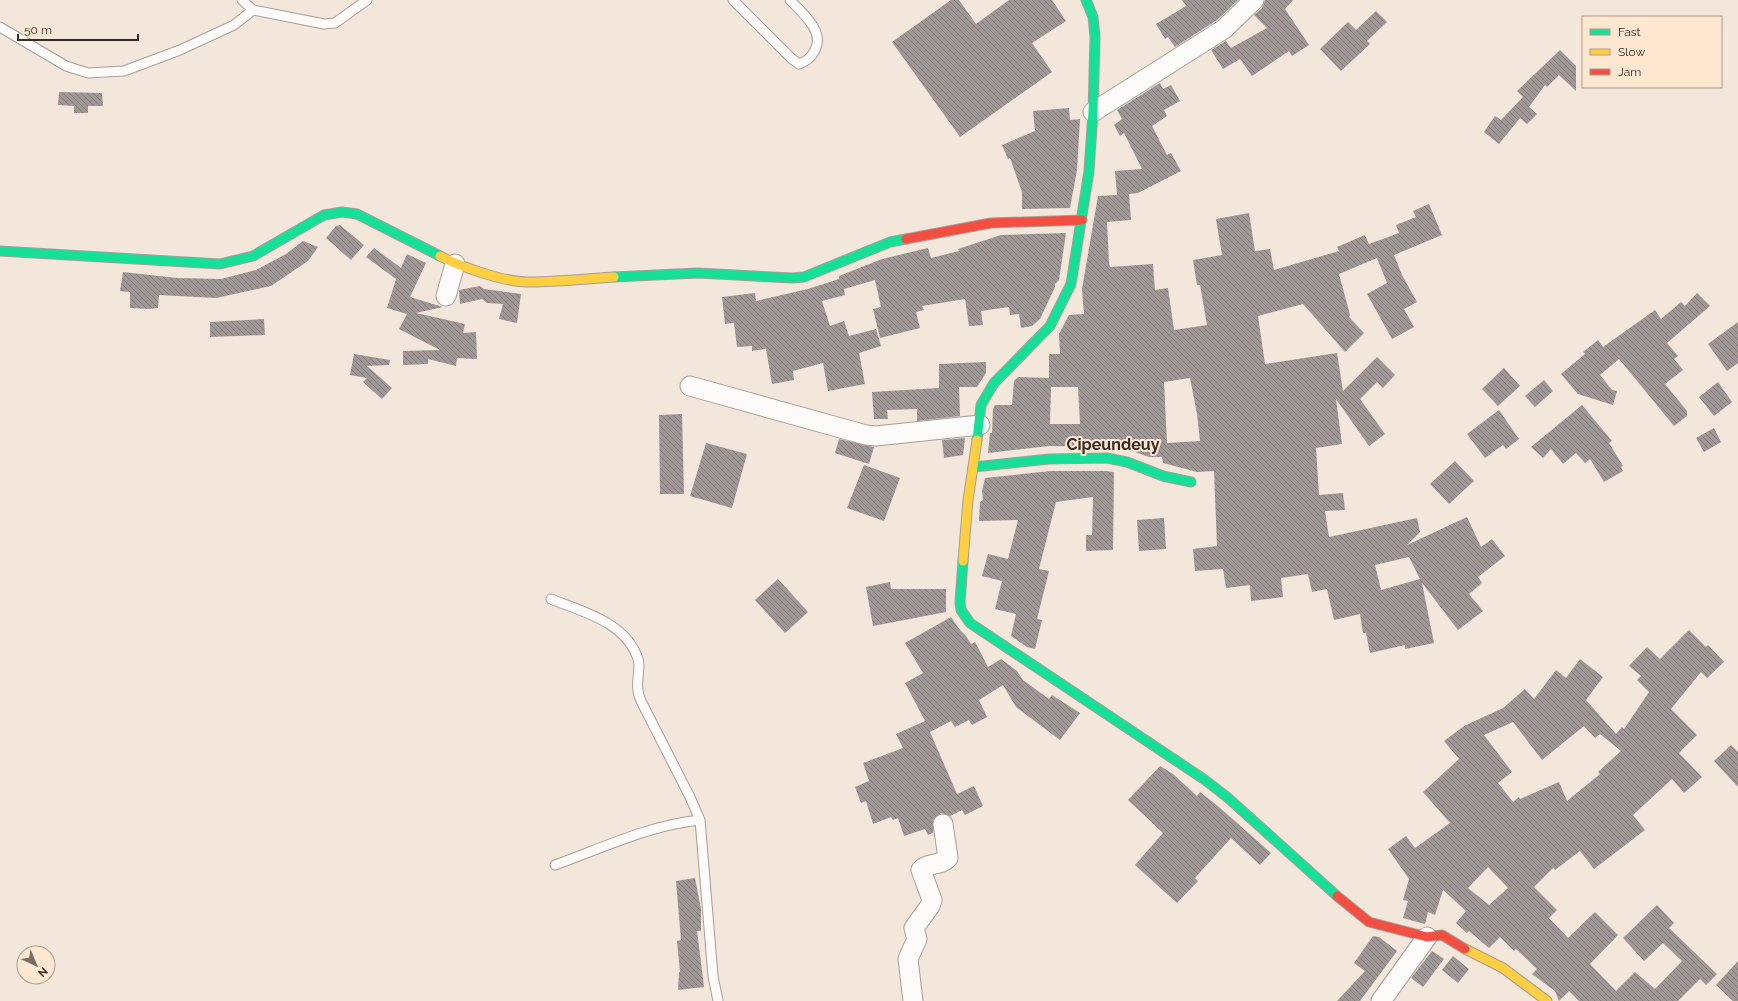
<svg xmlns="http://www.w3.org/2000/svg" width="1738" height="1001" viewBox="0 0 1738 1001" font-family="Raleway,sans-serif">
  <defs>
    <pattern id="building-back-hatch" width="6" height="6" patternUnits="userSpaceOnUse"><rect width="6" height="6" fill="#a09797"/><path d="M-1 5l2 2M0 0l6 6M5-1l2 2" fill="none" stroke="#837b7b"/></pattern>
  </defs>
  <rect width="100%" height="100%" fill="#f3e7db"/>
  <path fill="url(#building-back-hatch)" fill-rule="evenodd" d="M951,0H959L976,24L1009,0H1052L1066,21L1032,43L1052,72L960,137L892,42Z
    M1182,0H1238L1217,20L1175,47L1168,37L1165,39L1156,24L1186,6Z
    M1265,0H1293L1285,9L1309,45L1292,56L1289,51L1252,76L1240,59L1223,69L1211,50L1226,41L1231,48L1267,28L1254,15L1262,8Z
    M1376,11L1387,22L1367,41L1370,44L1341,71L1320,49L1348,22L1356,30Z
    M1560,50L1576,66V91L1559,75L1547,87L1545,85L1529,107L1537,114L1527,124L1520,118L1499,144L1484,132L1495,116L1501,120L1523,97L1517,91Z
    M1160,83L1163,89L1171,85L1180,101L1164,110L1167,116L1152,126L1167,155L1171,153L1181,171L1138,193L1129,194L1131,220L1107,222L1109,263L1110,267L1153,264L1155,290L1168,288L1174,330L1207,325L1200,285H1197L1193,260L1222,255L1216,219L1249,213L1255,251L1270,249L1274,270L1339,251L1337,247L1365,235L1369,244L1399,233L1396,225L1416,217L1413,211L1429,204L1442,235L1394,255L1402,275L1417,302L1404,309L1414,327L1392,339L1367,294L1387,283L1377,258L1339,274L1350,315L1349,317L1364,333L1345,352L1303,304L1258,316L1265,364L1337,353L1343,391L1377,357L1395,375L1383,388L1377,382L1360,399L1385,434L1369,446L1336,399L1342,444L1316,448L1319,495L1343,493L1345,510L1325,511L1329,537L1417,518L1420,532L1407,545L1467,517L1481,547L1492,539L1505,556L1478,577L1482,583L1469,594L1483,611L1458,630L1422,583L1434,643L1405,649V645L1370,653L1366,633H1363L1360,614L1334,620L1327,589L1312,592L1308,574L1281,578L1283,597L1251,601L1250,585L1226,588L1223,569L1195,571L1193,549L1217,546L1214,471L1197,472L1167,464L1163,463L1162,457H1149L1132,451V447L1049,446L988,453L990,433H992L993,409L995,405H1012L1014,381L1018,377L1049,378V354H1060L1059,334L1069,315L1084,314L1082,289L1098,196L1117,195L1115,171L1142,169L1124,133L1120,136L1114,125L1122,119L1117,110ZM1190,378L1197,414L1200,441L1167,443L1164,382ZM1051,387H1078L1080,424H1050ZM1409,557L1420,579L1381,590L1375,565Z
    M59,92L102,93L103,106H88V113H74V106L58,105Z
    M1069,108L1070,120L1080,119L1077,170L1070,208L1022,209V192L1010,158L1008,159L1002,145L1035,131L1033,111Z
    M340,225L364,245L351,260L326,238L336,226Z
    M1066,233L1059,280L1055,284V287L1040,319L1032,326L1021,328L1019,314L1010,315L1009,307L981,311L983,325L969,326L965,299L922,306L924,310L916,312L920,328L880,338L873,309L881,307L875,280L844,289L845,295L822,301L830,326L844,321L849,336L876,329L881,346L859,353L865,384L828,391L823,363L793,371L794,380L772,384L766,349L752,351V346L737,347L734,323L725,324L722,297L755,293L756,301L808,289L839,279V276L882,259L928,248L931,258L959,251L958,249L1001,235Z
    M303,241L318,247L308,261L271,286L216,298L159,295L158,308L149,309L130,308V292L120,291L123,272L177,278L221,279L256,270L286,254Z
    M374,248L401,268L407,254L426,263L410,297L443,307L416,313L465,324L463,333L476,332L477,359L457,358L456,366L428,359V364L403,365V351L440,350L399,329L407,314L387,308L396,279L366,257Z
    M480,286L484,289L521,294L517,323L499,319L503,304L487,303L482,299L460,304L459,290Z
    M1697,293L1710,306L1667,343L1678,356L1674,359L1683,370L1665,384L1687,411V416L1674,426L1619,359L1600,375L1612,390L1617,391L1613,405L1578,394L1561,374L1585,354L1583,352L1598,340L1603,347L1655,310L1661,319L1681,302L1685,306Z
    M264,319L265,335L210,337V322Z
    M1738,322V363L1727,371L1708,344Z
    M354,354L390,360L389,365L367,366L392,388L382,399L363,382L367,378L350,375Z
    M986,362V373L977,387H959L960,416L917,421V409L887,410L888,419H874L872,392L939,388V364Z
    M1504,368L1520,386L1498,406L1482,389Z
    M1544,380L1553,391L1535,407L1525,396Z
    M1718,382L1732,402L1714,416L1699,397Z
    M1582,405L1612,441L1609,443L1623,466L1621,467L1623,471L1604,482L1590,459L1585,463L1576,453L1563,464L1551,449L1543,458L1531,447Z
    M1499,410L1519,439L1506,449L1503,445L1485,458L1467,434Z
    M682,414L684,494H660L659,415Z
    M1714,428L1721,442L1704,452L1696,438Z
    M965,438L963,455L944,458L942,440Z
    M839,439L874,447L869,464L835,453Z
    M706,443L747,454L732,508L690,496Z
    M1455,461L1474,481L1449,504L1430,484Z
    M864,465L900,478L884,521L847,508Z
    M1050,471H1106L1114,472L1113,550L1086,551V535H1092L1093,497L1056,502L1039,569L1049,571L1037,619L1042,620L1035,649L1027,647L1011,636L1016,614L995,609L1002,581L982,576L988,554L1008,559L1018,520L979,521L980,502L983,500L982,491L985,478Z
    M1164,518L1166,549L1139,551L1137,520Z
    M778,579L808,612L785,633L755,600Z
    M890,582L891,589H946V612L873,626L866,587Z
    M951,617L960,630L966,636L971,644L975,642L988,667L1001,659L1017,671L1023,680L1049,699L1052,695L1080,713L1060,740L1016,707L1003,685L979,700L987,717L972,725L969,720L955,727L951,721L930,732L957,794L974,786L983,806L965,815L962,810L950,816L941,813L933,820V833L928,835L925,829L904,836L898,818L893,820L891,817L873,824L866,801L861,803L855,787L869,781L863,763L903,748L896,734L925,721L905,683L923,673L905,643Z
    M1689,630L1706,647L1708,645L1724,662L1707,678L1701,672L1671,709L1697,735L1679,753L1702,777L1684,793L1672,779L1633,815L1645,830L1594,869L1580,851L1555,870L1553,868L1534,887L1557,910L1549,918L1568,938L1595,912L1618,935L1590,964L1616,991L1635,972L1655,989L1682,961L1663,943L1644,961L1623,938L1657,905L1674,923L1669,928L1717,974L1706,985L1700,979L1678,1001H1579L1569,991L1559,1001L1555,991L1532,974L1537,969L1516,949L1514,951L1500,937L1489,948L1469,931L1467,933L1456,923L1466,911L1443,890L1435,915L1428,912L1425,924L1403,918L1408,901L1403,900L1409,879L1388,849L1406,836L1415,848L1450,823L1423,792L1459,759L1444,741L1464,726L1503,708L1525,689L1534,699L1556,670L1566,678L1580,659L1603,677L1586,700L1616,734L1622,727L1624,729L1649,692L1637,680L1641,676L1629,666L1647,647L1660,659ZM1513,722L1542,760L1584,726L1595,738L1600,734L1621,751L1598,772L1600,774L1567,801L1559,782L1520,799L1519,797L1513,802L1498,783L1512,772L1484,735ZM1488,867L1508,888L1489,905L1468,888Z
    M1731,745L1738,752V787L1714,761Z
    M1160,766L1173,774L1197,796L1200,792L1219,807L1271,853L1260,865L1231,838L1195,878L1198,881L1177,903L1135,865L1163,833L1128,800Z
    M695,878L701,909V931H697L704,987L678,990L679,972H680L677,941L681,940L676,881Z
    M1373,936L1379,937L1397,951L1360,1001H1337L1365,971L1354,963Z
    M1432,951L1444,959L1423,987L1411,978Z
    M1453,956L1469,969L1458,983L1442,970Z
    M1738,961V1001H1733L1716,985Z"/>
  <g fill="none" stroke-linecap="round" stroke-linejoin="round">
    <g stroke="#a79e95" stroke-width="11">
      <path id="lane" d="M242,0L253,10L324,24L335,23L367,0
        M733,0L792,59L799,64C807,61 811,58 815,50C825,31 802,13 790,0
        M0,27L66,66L88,73L124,71L180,50L234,25L253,10
        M551,599C583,612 626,622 638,659C641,669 636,680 638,690C638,694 640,698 641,701L690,797L700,820L713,976L718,1001
        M555,865C602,848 650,825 700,820"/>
    </g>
    <g stroke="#a79e95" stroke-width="21">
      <path id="street" d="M1093,112L1224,29L1254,0
        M446,296L455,264
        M690,386L866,435L876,436L980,425
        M913,1001L908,959L917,939L914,928L930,906L932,900L921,870C928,862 941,866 948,858L943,824
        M1381,1001L1427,937"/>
    </g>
    <g stroke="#a79e95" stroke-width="11">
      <path id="fast" d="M0,251L220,264L253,256L324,215L342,212L357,214L440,256
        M614,277L698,273L792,278L804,277L890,242L906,239
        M977,440L981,405L994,383L1050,326L1071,284L1089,171L1093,112L1095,37L1093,17L1086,0
        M974,467L1049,459L1107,458L1127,462L1163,476L1191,482
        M963,561L960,602L961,610L970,623L1205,780L1227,797L1337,896"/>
    </g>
    <g stroke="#a79e95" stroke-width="11">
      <path id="slow" d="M440,256C461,267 504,282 528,282C557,282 586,279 614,277
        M963,561L968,500L977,440
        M1465,949L1503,968L1547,1001"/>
    </g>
    <g stroke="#a79e95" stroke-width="11">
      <path id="jam" d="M906,239L991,223L1082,220
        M1337,896L1369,922L1427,937L1442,935L1465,949"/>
    </g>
    <use href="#lane" stroke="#fdfbfa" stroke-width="9"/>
    <use href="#street" stroke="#fdfbfa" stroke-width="19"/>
    <use href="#fast" stroke="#16e098" stroke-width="9"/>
    <use href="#slow" stroke="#ffcf43" stroke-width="9"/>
    <use href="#jam" stroke="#f24e42" stroke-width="9"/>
  </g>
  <g text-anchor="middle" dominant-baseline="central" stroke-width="4" stroke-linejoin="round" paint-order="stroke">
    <g font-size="16" font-weight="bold" fill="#342b23" stroke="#fde7d1">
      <text x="1113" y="444">Cipeundeuy</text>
    </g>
  </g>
  <rect x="1582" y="16" width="140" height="72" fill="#fde7d1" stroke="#ad9c8b"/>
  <rect x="1590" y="29" width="20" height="6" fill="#16e098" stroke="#ad9c8b"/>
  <text x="1618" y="36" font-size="12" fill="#342b23">Fast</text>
  <rect x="1590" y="49" width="20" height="6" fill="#ffcf43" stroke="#ad9c8b"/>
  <text x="1618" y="56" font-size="12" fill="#342b23">Slow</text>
  <rect x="1590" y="69" width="20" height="6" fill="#f24e42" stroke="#ad9c8b"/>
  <text x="1618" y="76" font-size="12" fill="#342b23">Jam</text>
  <g transform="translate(36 965) rotate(136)"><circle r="19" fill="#fde7d1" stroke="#ad9c8b"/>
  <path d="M0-3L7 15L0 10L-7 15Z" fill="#776d63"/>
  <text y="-6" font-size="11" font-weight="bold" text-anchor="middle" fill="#342b23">N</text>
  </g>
  <path d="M18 34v6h120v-6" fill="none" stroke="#342b23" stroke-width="2"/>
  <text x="24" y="34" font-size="12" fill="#342b23" stroke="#fde7d1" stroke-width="3" paint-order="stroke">50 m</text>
</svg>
